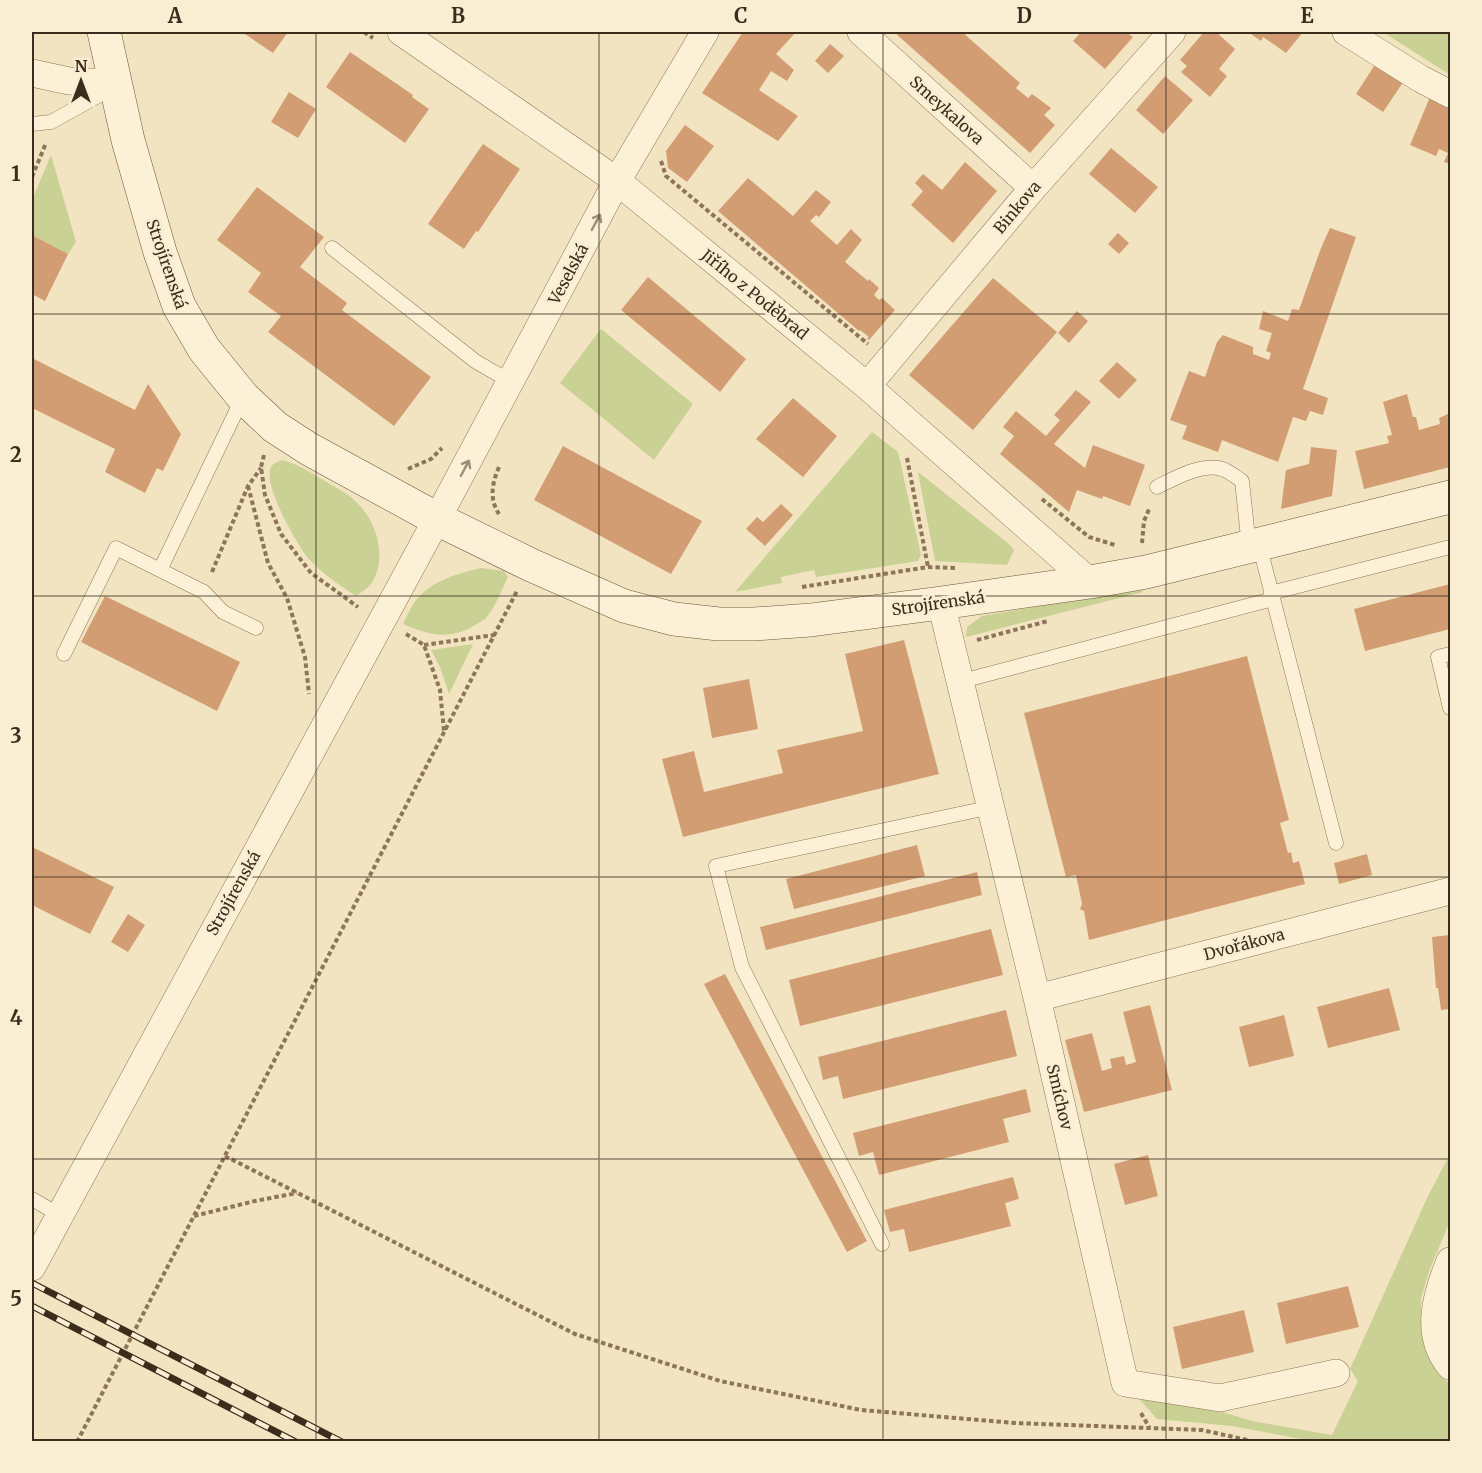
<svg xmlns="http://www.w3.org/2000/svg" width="1482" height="1473" viewBox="0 0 1482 1473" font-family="Merriweather,serif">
  <rect width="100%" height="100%" fill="#f2e4c1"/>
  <path fill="#c9d194" d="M1383,32H1450V75Z
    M51,155L76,242L68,254L32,235V200Z
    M601,329L693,404L654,460L560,383Z
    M872,432L898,452L921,555L918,561L816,577L814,570L781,577L782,583L735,592Z
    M282,460C298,464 310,472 323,480C337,488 351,495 361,507C378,525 387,562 371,584C367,589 361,592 356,596C339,585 323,574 309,559C297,545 262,484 271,467C273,463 278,462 282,460Z
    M918,472L1009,544L1014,550L1007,565L935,561Z
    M481,568L504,571L508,577C501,591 496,606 486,618C481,622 475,625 470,628C446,640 426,634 403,624C407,616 411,606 417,599C432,581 459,573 481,568Z
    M1142,588L1143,592L966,637L967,627L982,616Z
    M473,644L449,694L440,667L431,650Z
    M1450,1154V1221L1430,1269L1421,1298V1324L1429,1357L1450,1385V1441H1312L1232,1426L1157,1419L1135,1394L1209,1408L1252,1421L1332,1435L1358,1381L1350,1369L1428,1196Z"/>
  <path fill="#d39d74" d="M242,32H288L273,53Z
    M743,32H796L776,54L794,70L787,81L771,71L759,90L798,116L778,141L702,93Z
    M894,32H962L1020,83L1016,88L1028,98L1032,94L1051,108L1044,115L1055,125L1030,153Z
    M1081,32H1126L1133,37L1105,69L1073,41Z
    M1204,32H1216L1235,49L1219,69L1227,76L1210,97L1181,72L1187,66L1180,60Z
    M1248,32H1303L1286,53L1263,37L1261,41Z
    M830,44L844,56L828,73L815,61Z
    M350,52L413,95L412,97L429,109L405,143L326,87Z
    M1376,63L1404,81L1383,112L1356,94Z
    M1165,76L1193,100L1163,134L1136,110Z
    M289,92L316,109L298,138L271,122Z
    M1430,97L1450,107V164L1444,162L1448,153L1439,149L1436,156L1410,145Z
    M685,125L714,146L687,182L668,168L666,151Z
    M483,144L520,169L478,232L476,231L464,249L428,224Z
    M1111,148L1158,187L1135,213L1089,174Z
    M965,162L997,191L953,243L911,205L923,191L915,183L923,174L942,190Z
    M748,178L793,216L816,190L831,202L819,217L816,215L810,221L837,245L851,229L862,240L845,262L868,281L869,279L879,288L874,295L879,300L882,298L895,310L869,340L867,339L869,337L860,330L859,331L718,211Z
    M257,187L324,237L300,267L347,303L342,310L431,377L394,426L268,332L281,316L248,292L261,273L217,240Z
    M1330,228L1356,237L1303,389L1328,398L1323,415L1310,411L1306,421L1293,417L1278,462L1222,440L1218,452L1182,439L1187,426L1170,420L1189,371L1205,377L1217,342L1223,335L1253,347V354L1269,360L1271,353L1266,351L1272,333L1259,329L1263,311L1288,321L1292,309L1299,310L1321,248Z
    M1118,233L1129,243L1119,254L1108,244Z
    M32,235L68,254L45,301L32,294Z
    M648,277L746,359L720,392L621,310Z
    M993,278L1057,332L973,430L909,375Z
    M1077,311L1088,321L1069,343L1058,333Z
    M32,358L135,410L148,384L181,434L163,471L157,468L145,493L105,472L115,449L32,408Z
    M1117,362L1137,380L1119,399L1099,381Z
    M1076,390L1091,402L1054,444L1085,468L1093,445L1145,465L1130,506L1103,496L1102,499L1077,490L1069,512L1000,454L1014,436L1003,427L1016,411L1046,436L1060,420L1054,415Z
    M1407,394L1413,417H1416L1419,430L1440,424L1439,418L1450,413V467L1364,489L1355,451L1389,443L1387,436L1392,435L1383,402Z
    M793,398L837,436L803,477L756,439Z
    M563,446L702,521L671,574L534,500Z
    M1311,447L1337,450L1332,496L1281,509L1286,470L1309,464Z
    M781,504L793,515L765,546L746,529L757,517L763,522Z
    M1450,584V629L1365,651L1354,609Z
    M105,596L240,662L217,711L81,642Z
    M904,640L939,774L683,837L662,759L694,751L704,792L783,773L777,750L863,731L845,654Z
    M1247,656L1289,820L1280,823L1288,853L1291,852L1293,863L1299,861L1305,884L1089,940L1084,911L1080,909L1082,904L1076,875L1066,877L1024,713Z
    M749,679L758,729L712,738L703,688Z
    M917,845L925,876L794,909L786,879Z
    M32,847L114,887L90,934L32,905Z
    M1367,854L1372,875L1339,884L1334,863Z
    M977,872L982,895L766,950L760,927Z
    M128,914L145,925L128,952L111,942Z
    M991,929L1003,975L800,1026L789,980Z
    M1450,935V1009L1441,1010L1438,988H1436L1432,937Z
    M725,974L867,1241L847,1252L704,984Z
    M1389,988L1400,1030L1328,1048L1317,1007Z
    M1150,1005L1172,1090L1084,1112L1065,1040L1092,1033L1102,1071L1112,1068L1110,1059L1124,1056L1126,1065L1136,1062L1123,1012Z
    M1006,1010L1017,1056L843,1099L838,1076L823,1080L818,1057Z
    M1284,1015L1294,1056L1249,1067L1239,1027Z
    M1026,1089L1031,1112L1003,1119L1009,1142L879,1175L873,1152L859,1156L853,1133Z
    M1148,1155L1158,1196L1125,1205L1114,1164Z
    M1013,1177L1019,1199L1005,1203L1011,1226L909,1252L904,1229L890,1232L884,1210Z
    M1348,1286L1359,1327L1286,1344L1277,1303Z
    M1244,1310L1254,1352L1182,1369L1173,1327Z"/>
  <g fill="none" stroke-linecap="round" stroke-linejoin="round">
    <g stroke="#8d7557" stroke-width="15">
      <path id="lane" d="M32,124L51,122L98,96L111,85
        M332,248L475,361L511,382
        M1157,487C1175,478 1205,461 1225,470C1231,473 1236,477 1242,481L1249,547
        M1259,544L1336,843
        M160,570L243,397
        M1271,593L1450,547
        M64,654L116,548L204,592L223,612L256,628
        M1450,654L1438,657L1450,708
        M962,681L1273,599
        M32,1199L58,1214
        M882,1244L742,967L716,866L992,807"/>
    </g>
    <g stroke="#8d7557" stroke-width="28">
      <path id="street" d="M401,32L617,181L867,386L1090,582
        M861,32L1033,188
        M1346,32L1421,79L1450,94
        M32,73L69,81L114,83
        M867,386L1033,188L1172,32
        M941,603L1037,998L1125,1383L1220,1398L1336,1373
        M1037,998L1450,891
        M1450,1261C1436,1295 1424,1334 1450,1366
        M32,1267L437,519L617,181L705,32"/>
    </g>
    <g stroke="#6f563a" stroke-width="34">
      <path id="secondary" d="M104,32L128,140L160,252L179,306L204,349L243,397L275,427L309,449L437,519L531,565L624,606L674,619L719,624H754L811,620L941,603L1090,582L1146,572L1450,497"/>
    </g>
    <path stroke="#8d7557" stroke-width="4" stroke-dasharray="4.5 3" stroke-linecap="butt" d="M364,32L373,38
      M661,161L666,176L868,344
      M32,177L46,143
      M264,455L261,467L265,495L281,534L311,573L358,607
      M907,458L928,567
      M499,467C492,483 489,499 499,514
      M408,469L431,459L442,448
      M248,486L268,563L287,598L305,657L309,694
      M1042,499L1089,537L1115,545
      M1142,543L1144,521L1150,507
      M212,572L248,486L261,468
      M802,587L928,567L955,568
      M406,634L424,645L440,690L444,731
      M977,640L1048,621
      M424,645L494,635
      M225,1156L575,1334L720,1381L861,1410L1015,1423L1202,1430L1256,1442
      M194,1216L255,1201L297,1193
      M1141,1413L1149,1427
      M77,1442L517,591"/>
    <use href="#lane" stroke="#fcf1d6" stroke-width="14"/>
    <use href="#street" stroke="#fcf1d6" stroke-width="27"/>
    <use href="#secondary" stroke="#fcf1d6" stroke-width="33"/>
    <g stroke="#3c2c1c" stroke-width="7">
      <path id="rail" d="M32,1283L342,1442
        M32,1306L296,1442"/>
    </g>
    <use href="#rail" stroke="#f9eed2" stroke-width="4.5" stroke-dasharray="14" stroke-linecap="butt"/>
  </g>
  <defs><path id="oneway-shaft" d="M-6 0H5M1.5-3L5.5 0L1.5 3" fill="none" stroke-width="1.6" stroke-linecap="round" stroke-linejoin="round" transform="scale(1.5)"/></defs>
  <g stroke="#9c8e79">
    <use href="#oneway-shaft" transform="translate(596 222) rotate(-62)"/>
    <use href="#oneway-shaft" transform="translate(465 468) rotate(-62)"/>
  </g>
  <path fill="none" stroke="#3c2c1c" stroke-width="1.5" stroke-opacity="0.55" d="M316,32V1442M599,32V1442M883,32V1442M1166,32V1442M32,314H1450M32,596H1450M32,877H1450M32,1159H1450"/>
  <g text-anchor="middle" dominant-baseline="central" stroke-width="6" stroke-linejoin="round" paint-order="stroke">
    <g font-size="16" fill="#3c2c1c" stroke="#f9eed2">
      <text transform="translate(947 110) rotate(42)">Smeykalova</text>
      <text transform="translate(1017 207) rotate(-50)">Binkova</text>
      <text transform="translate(167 264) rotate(71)">Strojírenská</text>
      <text transform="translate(568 274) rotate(-62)">Veselská</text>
      <text transform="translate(755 294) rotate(39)">Jiřího z Poděbrad</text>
      <text transform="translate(938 603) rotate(-8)">Strojírenská</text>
      <text transform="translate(233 893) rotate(-61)">Strojírenská</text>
      <text transform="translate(1244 944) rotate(-15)">Dvořákova</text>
      <text transform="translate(1060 1097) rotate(77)">Smíchov</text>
    </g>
  </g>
  <rect width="1482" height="1473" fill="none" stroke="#f9eed2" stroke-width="66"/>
  <g transform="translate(81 81)" stroke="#f9eed2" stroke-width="4.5" paint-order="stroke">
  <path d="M0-4.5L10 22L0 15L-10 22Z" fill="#3c2c1c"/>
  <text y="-9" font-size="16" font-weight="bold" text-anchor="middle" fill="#3c2c1c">N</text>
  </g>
  <rect x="33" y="33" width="1416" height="1407" fill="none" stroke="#3c2c1c" stroke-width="2"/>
  <g font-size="20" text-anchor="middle" font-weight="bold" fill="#3c2c1c">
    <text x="175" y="23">A</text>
    <text x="458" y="23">B</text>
    <text x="741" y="23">C</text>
    <text x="1024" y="23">D</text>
    <text x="1307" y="23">E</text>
    <text x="16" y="181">1</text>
    <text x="16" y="462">2</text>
    <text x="16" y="743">3</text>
    <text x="16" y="1025">4</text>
    <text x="16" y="1306">5</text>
  </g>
</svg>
